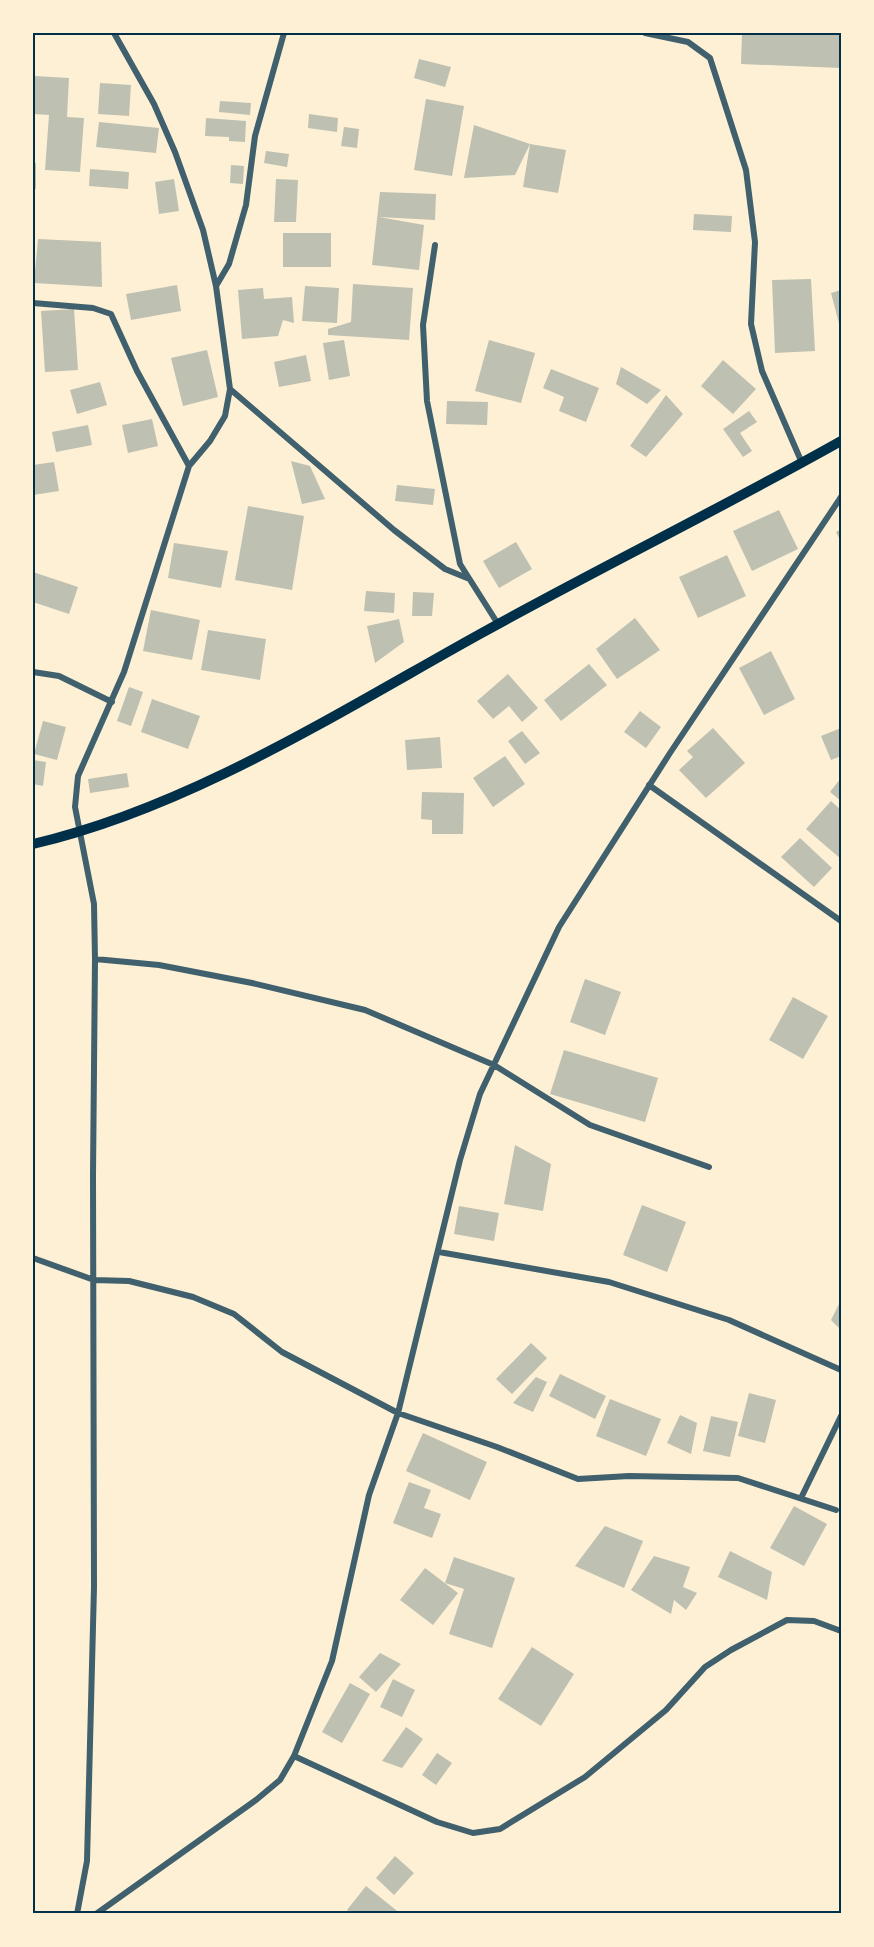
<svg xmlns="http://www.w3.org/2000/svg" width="874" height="1947" viewBox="0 0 874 1947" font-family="Raleway,sans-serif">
  <rect width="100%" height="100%" fill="#fdf0d5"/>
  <path fill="#bec0b2" d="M742,33H841V68L741,64Z
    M419,59L451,67L445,87L414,78Z
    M35,76L69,78L67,117L84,118L80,172L45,170L49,115L33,114Z
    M100,83L131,85L129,116L98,114Z
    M426,99L464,106L452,176L414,170Z
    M220,101L251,103L250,115L219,112Z
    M309,114L338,118L337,132L308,128Z
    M206,118L246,121L245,142L229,141V137L205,136Z
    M99,122L159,128L156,153L96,147Z
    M474,125L530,144L566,150L558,193L523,187L530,144L515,175L464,178Z
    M344,127L359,129L357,148L341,146Z
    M266,151L289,154L287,167L264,163Z
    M33,163H36V189H33Z
    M231,165L244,166L243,184L230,183Z
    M90,169L129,172L128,189L89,186Z
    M174,179L179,211L159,214L155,182Z
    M276,179L298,180L296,222H274Z
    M380,192L436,194L435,220L379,217L424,225L419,270L372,265Z
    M694,214L732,216L731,232L693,230Z
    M283,233H331V267H283Z
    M38,239L101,242L102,287L34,283Z
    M811,279L815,351L775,353L772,280Z
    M353,284L413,288L409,340L328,335V329L351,322Z
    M177,285L181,311L131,320L126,294Z
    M305,286L339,288L337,323L302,321Z
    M263,288L264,299L292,297L294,323L283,320L278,336L242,339L238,290Z
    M841,290V327H840L831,293Z
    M74,309L78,370L45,372L41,311Z
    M344,340L350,376L329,380L323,343Z
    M489,340L535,353L521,403L475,391Z
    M207,350L218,397L183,406L171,358Z
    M306,355L311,381L279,387L274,362Z
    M723,360L756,389L733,414L701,386Z
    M621,367L661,390L647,404L616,384Z
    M551,369L599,388L586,422L559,411L564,397L543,388Z
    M100,382L107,405L77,414L70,390Z
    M666,395L683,414L646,457L630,446Z
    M447,401L488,402L487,425L446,424Z
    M749,411L757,422L740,433L752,451L743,457L723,429Z
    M152,419L158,446L128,453L122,425Z
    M88,425L92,445L56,452L52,432Z
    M291,461L310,466L325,499L302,504Z
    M54,462L59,491L33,495V465Z
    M397,485L435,489L433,505L395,501Z
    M248,506L304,516L292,590L235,580Z
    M779,510L798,549L752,571L733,531Z
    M841,529V542L836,532Z
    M516,542L532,569L499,588L483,561Z
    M174,543L228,551L221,588L168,578Z
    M727,555L746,596L698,618L679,577Z
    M33,572L78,587L69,614L33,602Z
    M366,591L395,593L394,613L364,611Z
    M413,592L434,593L432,616H412Z
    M151,610L200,620L192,660L143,651Z
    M635,618L660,650L617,679L596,649Z
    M399,619L404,642L375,663L367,626Z
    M208,630L266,639L260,680L201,670Z
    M771,651L795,699L764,715L739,668Z
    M589,664L607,685L561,721L544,700Z
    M508,674L538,708L522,722L509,706L493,719L477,701Z
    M129,687L143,692L131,726L117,721Z
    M152,699L200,716L188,749L141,732Z
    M640,711L661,727L646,748L624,732Z
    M43,721L66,727L57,760L34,754Z
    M713,728L745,763L706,798L679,770L693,757L687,751Z
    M841,728V756L831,760L821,736Z
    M522,731L540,753L525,764L508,741Z
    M440,737L442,768L407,770L405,740Z
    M505,756L525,784L493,807L473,778Z
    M33,760L46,762L43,786L33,784Z
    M127,773L129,787L90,793L88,779Z
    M841,778V801L830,792Z
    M422,792L464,793L463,834H432V820L421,819Z
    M831,801L841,810V859L806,829Z
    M800,838L832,868L814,887L781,857Z
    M585,979L621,992L605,1035L570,1022Z
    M793,997L828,1016L803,1059L769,1040Z
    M564,1050L658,1078L645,1122L550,1094Z
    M515,1145L551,1164L543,1211L504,1204Z
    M642,1205L686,1222L667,1272L623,1255Z
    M459,1206L499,1213L494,1241L454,1234Z
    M841,1300V1330L831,1320Z
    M531,1343L547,1358L512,1394L496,1379Z
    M560,1374L606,1396L595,1419L549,1396Z
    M536,1377L547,1382L533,1412L513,1403Z
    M749,1393L776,1400L765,1443L738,1436Z
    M610,1399L661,1419L646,1456L596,1436Z
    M680,1415L697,1423L691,1454L667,1443Z
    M711,1416L738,1422L730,1457L703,1451Z
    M423,1433L487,1462L470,1500L406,1471Z
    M409,1482L431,1490L424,1508L441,1514L432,1538L393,1523Z
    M794,1506L827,1524L804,1566L770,1548Z
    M605,1526L643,1541L624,1588L575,1566Z
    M730,1551L772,1572L767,1600L718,1577Z
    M654,1556L690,1567L683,1587L697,1593L686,1610L674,1600L671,1614L631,1590Z
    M454,1557L515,1578L492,1648L449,1634L464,1589L445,1583Z
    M425,1568L458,1593L433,1625L400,1600Z
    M532,1647L574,1674L541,1726L498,1699Z
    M380,1653L401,1664L376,1692L359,1677Z
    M393,1679L415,1690L402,1717L380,1707Z
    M350,1683L370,1694L342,1743L322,1732Z
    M406,1727L423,1739L402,1768L382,1761Z
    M437,1753L452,1763L436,1785L422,1775Z
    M395,1856L414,1873L394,1895L376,1878Z
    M366,1886L401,1914H352L347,1910Z"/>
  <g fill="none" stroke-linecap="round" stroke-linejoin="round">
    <path stroke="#3f606c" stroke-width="6" d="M645,33L688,42L710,58L746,170L755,242L751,324L762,371L802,463
      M435,245L423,325L427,401L460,564L498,624
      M216,286L229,264L246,205L255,136L284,33
      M33,303L93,308L111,314L137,371L189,466
      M230,389L394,530L445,569L467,578
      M33,672L59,676L112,702
      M649,785L841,921
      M95,959L159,965L252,983L365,1010L494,1065L590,1125L709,1167
      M439,1252L609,1282L729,1320L841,1370
      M33,1258L94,1280L129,1281L193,1297L234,1314L282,1352L398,1413L497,1447L578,1479L629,1476L738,1478L836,1510
      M801,1498L841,1416
      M294,1756L437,1822L473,1833L500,1829L585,1777L666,1710L705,1667L731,1650L787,1620L814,1621L841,1631
      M77,1914L87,1861L94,1587L93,1176L95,959L94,904L75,807L78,776L124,672L189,466L210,441L225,416L230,389L216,286L203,230L175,152L154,104L114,33
      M96,1914L256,1800L280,1780L294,1756L332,1661L369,1495L398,1413L460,1160L480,1094L559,927L670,753L841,497"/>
    <path stroke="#003049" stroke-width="10" d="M33,844C189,808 341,711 480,634C599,568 722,508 841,441"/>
  </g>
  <rect width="874" height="1947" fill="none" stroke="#fdf0d5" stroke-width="69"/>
  <rect x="34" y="34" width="806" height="1878" fill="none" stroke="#003049" stroke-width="2"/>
</svg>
